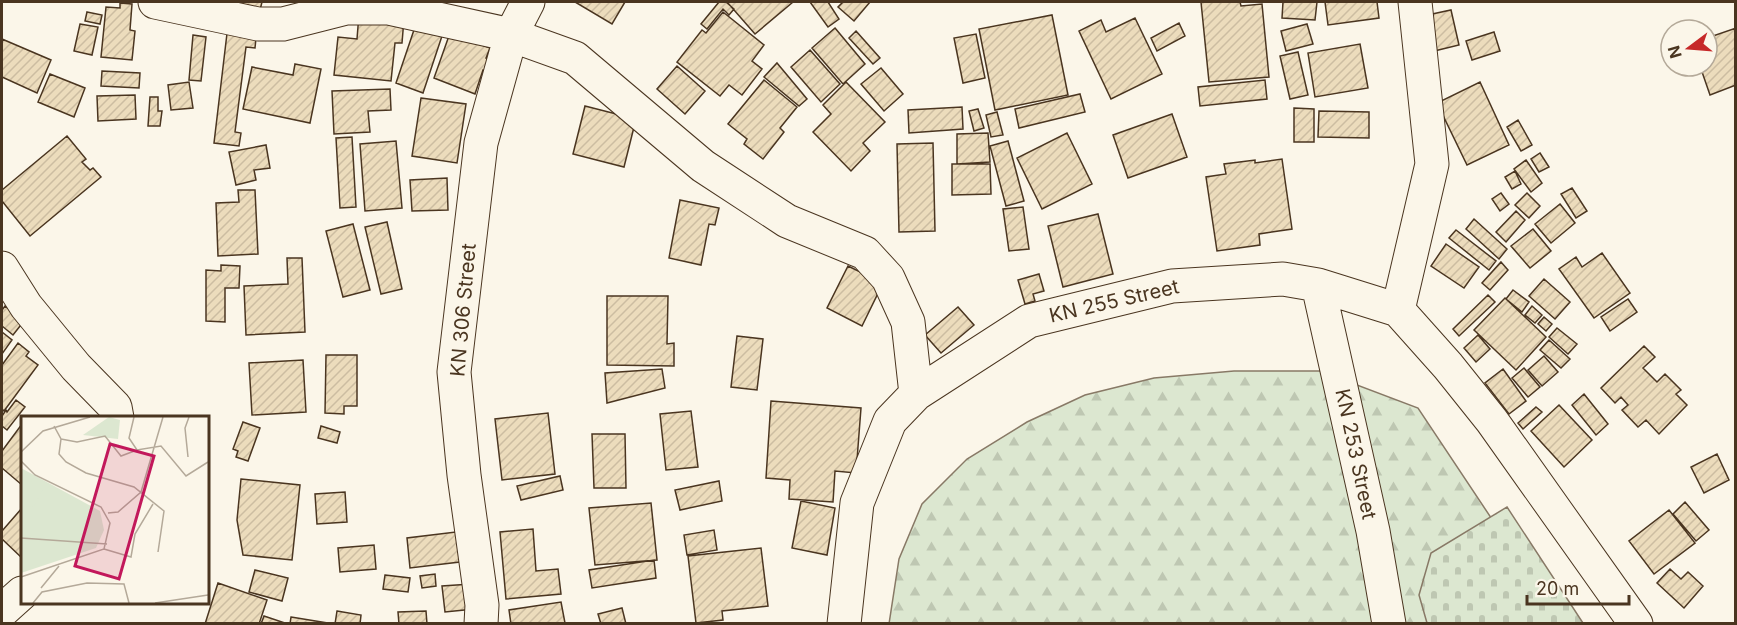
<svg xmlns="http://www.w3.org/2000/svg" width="1737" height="625" viewBox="0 0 1737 625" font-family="Inter,sans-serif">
  <defs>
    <pattern id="forest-firs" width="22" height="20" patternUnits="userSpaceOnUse" patternTransform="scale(1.5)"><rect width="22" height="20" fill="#dce7d0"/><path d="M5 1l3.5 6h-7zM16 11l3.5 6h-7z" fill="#bec7b2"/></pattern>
    <pattern id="cemetery-stones" width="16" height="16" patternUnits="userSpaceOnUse" patternTransform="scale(1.5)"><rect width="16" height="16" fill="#dce7d0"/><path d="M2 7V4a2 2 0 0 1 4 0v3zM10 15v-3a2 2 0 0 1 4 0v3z" fill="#bec7b2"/></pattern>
    <pattern id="building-hatch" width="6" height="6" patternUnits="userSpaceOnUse" patternTransform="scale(1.5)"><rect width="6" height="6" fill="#ecdcbc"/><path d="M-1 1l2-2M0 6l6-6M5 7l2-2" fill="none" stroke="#ccbda1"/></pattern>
  </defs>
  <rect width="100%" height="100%" fill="#fbf6e9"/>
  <path fill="url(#forest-firs)" stroke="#887966" stroke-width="1.5" d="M1234,371H1320L1418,408L1561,623L889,624L899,559L922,504L967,459L1027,422L1085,395L1154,378Z"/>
  <path fill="url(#cemetery-stones)" stroke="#887966" stroke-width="1.5" d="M1507,507L1583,623H1427L1419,595L1431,553Z"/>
  <path fill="url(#building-hatch)" stroke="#4a3520" stroke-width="1.5" d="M223,2H262L260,10Z
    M575,2H625L612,24Z
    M719,2H726L734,9L729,15L723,9L707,29L701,24Z
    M727,2H793L755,34Z
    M810,2H828L839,19L828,27Z
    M843,2H870L854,21L838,7Z
    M1201,2H1240L1241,6L1262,4L1269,77L1209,82Z
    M1283,2H1317L1315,20L1282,18Z
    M1325,2H1377L1379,18L1328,25Z
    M120,3L132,4L130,30L135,31L132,60L101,57L106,7L120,8Z
    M1451,10L1459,45L1426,53L1418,17Z
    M87,12L102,15L100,24L85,21Z
    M723,12L764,45L752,61L762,69L742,95L729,85L720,96L677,62L702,30L706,33Z
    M359,14L404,19L402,43H395L391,81L334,75L338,37L357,39Z
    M1052,15L1068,95L995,110L979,29Z
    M1135,18L1162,74L1111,99L1079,31L1101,20L1106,32Z
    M1179,23L1185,36L1157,51L1151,38Z
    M80,24L98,27L92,55L74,51Z
    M416,24L443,33L423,93L396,83Z
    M1307,24L1313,44L1286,51L1281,31Z
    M228,25L257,28L255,48L246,47L235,132L241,133L239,146L214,143Z
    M835,28L865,64L843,84L812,48Z
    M1736,28V85L1710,95L1700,66H1707V38Z
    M856,31L880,58L873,64L849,38Z
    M1494,32L1500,51L1472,60L1466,41Z
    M450,33L490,48L486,58L492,60L487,72L483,70L475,94L434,78Z
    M976,34L985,78L963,83L954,38Z
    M193,35L206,37L201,81L189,80Z
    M2,39L51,60L37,93L2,77Z
    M1360,44L1368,88L1315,97L1308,53Z
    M810,50L840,84L821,102L791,67Z
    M1298,52L1308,95L1290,99L1280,56Z
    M777,63L807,99L799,106L764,77Z
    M295,64L321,69L310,123L243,109L252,67L293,75Z
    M677,66L705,91L685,114L657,89Z
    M881,68L903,94L884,111L861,84Z
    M102,71L140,73L139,88L101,86Z
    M50,74L85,88L74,117L38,102Z
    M764,80L797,107L780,128L784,132L763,159L744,144L747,139L728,124Z
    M1265,80L1267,99L1200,106L1198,87Z
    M189,82L193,108L171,110L168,85Z
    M846,82L885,122L863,143L870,151L851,171L813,132L831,114L823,105Z
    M1480,82L1509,145L1467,165L1437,103Z
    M390,89L391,110L368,111L370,132L334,134L332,91Z
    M1080,94L1085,112L1019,128L1015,109Z
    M135,95L136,119L98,121L97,96Z
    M150,97H158V111H162L160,126H148Z
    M421,98L466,104L457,163L412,156Z
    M585,106L636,119L624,167L573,154Z
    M962,107L963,129L909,133L908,110Z
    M1294,108L1314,109V142H1294Z
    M978,109L984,128L974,131L969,111Z
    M1319,111L1369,112V138L1318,137Z
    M997,112L1003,135L991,137L986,115Z
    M1172,114L1187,157L1128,178L1113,135Z
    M1518,120L1532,145L1521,151L1507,127Z
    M988,133L990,162L957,164V134Z
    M1067,133L1092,184L1042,209L1017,158Z
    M67,136L86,159L82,162L90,170L93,168L101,177L30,236L2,201V190Z
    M352,137L356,207L340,208L336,138Z
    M396,141L402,208L365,211L360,144Z
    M1008,141L1024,201L1006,206L990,146Z
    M933,143L935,231L899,232L897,144Z
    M266,145L270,168L254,170L256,180L236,185L229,152Z
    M1540,153L1549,167L1539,172L1531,159Z
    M1282,159L1292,229L1259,234L1260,245L1217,251L1206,177L1226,174L1224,164L1255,160V163Z
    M1526,160L1542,183L1531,192L1514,169Z
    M952,164H990L991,194L952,195Z
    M1515,171L1521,184L1512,189L1505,177Z
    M447,178L448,210L412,211L410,180Z
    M1572,188L1587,211L1576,218L1561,194Z
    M238,190H255L258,254L218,256L216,203L239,202Z
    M1501,193L1509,204L1500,211L1492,199Z
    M1527,193L1540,206L1529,218L1515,205Z
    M680,200L719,208L715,225L709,224L701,265L669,258Z
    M1560,204L1575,223L1551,243L1535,224Z
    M1023,207L1029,249L1009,251L1003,209Z
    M1516,211L1525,220L1506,242L1496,232Z
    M1098,214L1113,274L1063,287L1048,226Z
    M1474,219L1507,249L1499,259L1466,229Z
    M387,222L402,289L381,294L365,227Z
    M353,224L370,290L343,297L326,231Z
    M1533,229L1551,251L1530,268L1511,246Z
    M1456,230L1496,261L1489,270L1449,238Z
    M1446,244L1479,267L1464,288L1431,266Z
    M1602,253L1630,293L1594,318L1559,269L1576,257L1582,267Z
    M287,258H302L305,332L246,335L244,286L288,284Z
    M1501,262L1508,270L1490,290L1482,283Z
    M221,265L240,266L239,288H225V322L206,321V270L221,271Z
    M848,266L883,283L862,326L827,308Z
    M1039,274L1044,291L1033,294L1035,301L1025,304L1018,280Z
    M1544,279L1570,302L1555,319L1529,296Z
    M1513,290L1529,302L1522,312L1506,299Z
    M1488,295L1495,302L1459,336L1453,329Z
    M607,296H668L667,344L674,343V366L607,365Z
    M1505,298L1546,337L1516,370L1474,330Z
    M1628,299L1637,312L1610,331L1601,317Z
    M5,306L24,321L13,335L2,326V310Z
    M1532,306L1542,315L1535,323L1525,315Z
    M958,307L974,325L941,353L925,335Z
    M1544,317L1552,324L1546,331L1538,324Z
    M1557,328L1577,344L1568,354L1549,337Z
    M2,332L12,340L2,354Z
    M1478,335L1490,349L1476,362L1464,348Z
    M737,336L763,339L757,390L731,387Z
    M1549,340L1570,359L1561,368L1540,350Z
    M18,343L29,352L26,356L38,365L4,411L2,409V365Z
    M1644,346L1655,357L1643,368L1657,382L1665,374L1681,390L1676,394L1687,405L1659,434L1646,420L1638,427L1622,410L1628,405L1621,397L1615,403L1601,388Z
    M326,355H357V406H344V414L325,413Z
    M1544,356L1558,372L1542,386L1528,370Z
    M303,360L306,412L252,415L249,363Z
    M1524,368L1540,387L1528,397L1512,378Z
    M662,369L665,388L607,403L605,373Z
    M1503,369L1526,401L1509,414L1485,383Z
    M1584,394L1608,424L1596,435L1572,405Z
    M16,400L25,407L7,430L2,426V416L6,410L7,412Z
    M771,401L861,408L856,473L835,471L833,502L789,499L790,480L766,478Z
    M1559,405L1592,440L1564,467L1531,431Z
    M1536,407L1542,412L1523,429L1518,423Z
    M691,411L698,467L666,470L660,414Z
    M548,413L555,474L502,480L495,419Z
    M243,422L260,428L248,461L236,457L238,451L233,449Z
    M22,424V485L2,468V451Z
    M321,426L340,432L337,443L318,438Z
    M592,434H625L626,488H594Z
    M1717,454L1729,480L1704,493L1691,467Z
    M560,476L563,490L521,500L517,486Z
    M241,479L300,485L292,560L243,555L237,520Z
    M719,481L722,501L680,510L675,490Z
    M345,492L347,522L317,524L315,494Z
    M801,501L835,508L827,555L792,548Z
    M1685,502L1709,530L1696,541L1673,514Z
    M651,503L657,560L595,565L589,508Z
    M22,508V558L2,539V531Z
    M1669,510L1695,543L1654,574L1629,541Z
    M533,529L536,571L558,569L561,594L506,599L500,532Z
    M714,530L717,550L687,555L684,535Z
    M464,531L468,561L410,568L407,538Z
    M374,545L376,569L340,572L338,548Z
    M761,548L768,606L722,611L723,620L696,623L688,556Z
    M654,560L656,578L592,588L589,570Z
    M1670,569L1681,579L1688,572L1703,586L1684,608L1657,583Z
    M255,570L288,578L282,601L249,592Z
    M435,574L436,586L422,588L420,576Z
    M385,575L410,578L408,592L383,589Z
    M218,583L267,600L259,624H205Z
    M471,584L474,609L445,612L442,586Z
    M561,602L565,623L511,624L509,610Z
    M622,608L626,624H601L598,614Z
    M337,611L361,615L360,624H335Z
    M426,611L427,624H399L398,612Z
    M264,616L285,623V624H261Z
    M291,617L334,624H290Z"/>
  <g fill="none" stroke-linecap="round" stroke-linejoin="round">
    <g stroke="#4a3520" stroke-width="35">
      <path id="minor" d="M155,2L258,24H283L346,8H388L511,35L575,58L703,166L787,221L865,253L888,278L908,322L916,394
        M2,268L26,306L76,367L115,407L117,418
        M1318,285L1373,531L1389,624
        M1398,310L1432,164L1415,2
        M2,611L22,593
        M481,624L482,605L464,475L454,372L481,143L511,35L528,2
        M844,624L857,503L890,421L916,394L1029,321L1172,286L1283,279L1318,285L1398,310L1448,366L1492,421L1636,624"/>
    </g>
    <use href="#minor" stroke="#fbf6e9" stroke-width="33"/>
  </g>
  <g text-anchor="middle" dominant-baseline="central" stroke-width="4.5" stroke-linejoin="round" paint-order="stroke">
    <g font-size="20" fill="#4a3520" stroke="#fbf6e9">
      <text transform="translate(1114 301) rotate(-13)">KN 255 Street</text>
      <text transform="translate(463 310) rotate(-85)">KN 306 Street</text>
      <text transform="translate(1356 454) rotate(78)">KN 253 Street</text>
    </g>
  </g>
  <g transform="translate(21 416)">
    <rect width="188" height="188" fill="#fbf6e9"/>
    <path d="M88,1L99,4L97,23L62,19Z" fill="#dce7d0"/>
    <path d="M0,52L79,95L83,114L75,132L0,157Z" fill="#dce7d0"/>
    <path d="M0,59L22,74L12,91L0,90Z" fill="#dce7d0"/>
    <path fill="none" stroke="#b4a999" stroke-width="1.5" d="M113,1L108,22L116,34L140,30L165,60L187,46M33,10L40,23L38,38L45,46L65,57L113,71L143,95L137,136M40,23L56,26L84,20L100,40L116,34M0,36L22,15L69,1M167,41L164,12L168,1M0,45L14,59L80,91L89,107L83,133L0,161M87,97L97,96L120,76L142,1M0,122L86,128M83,133L110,141L114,118L132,88M20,172L38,150M12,187L21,176L66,167L103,168L108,187M134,187L187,179"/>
    <path fill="#c2185b" fill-opacity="0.15" stroke="#c2185b" stroke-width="3" d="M89,28L133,40L98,163L54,150Z"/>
    <rect width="188" height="188" fill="none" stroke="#4a3520" stroke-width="3"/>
  </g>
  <rect width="1737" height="625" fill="none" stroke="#4a3520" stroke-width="6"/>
  <g transform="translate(1689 48) rotate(254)"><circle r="28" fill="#fbf6e9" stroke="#b4a999" stroke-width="1.5"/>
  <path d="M0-4.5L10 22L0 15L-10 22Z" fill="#c62828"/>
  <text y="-9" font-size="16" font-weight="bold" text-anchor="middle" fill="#4a3520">N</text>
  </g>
  <path d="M1527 595v9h102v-9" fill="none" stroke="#4a3520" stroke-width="3"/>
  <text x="1536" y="595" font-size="18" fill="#4a3520" stroke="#fbf6e9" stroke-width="4.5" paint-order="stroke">20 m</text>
</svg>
